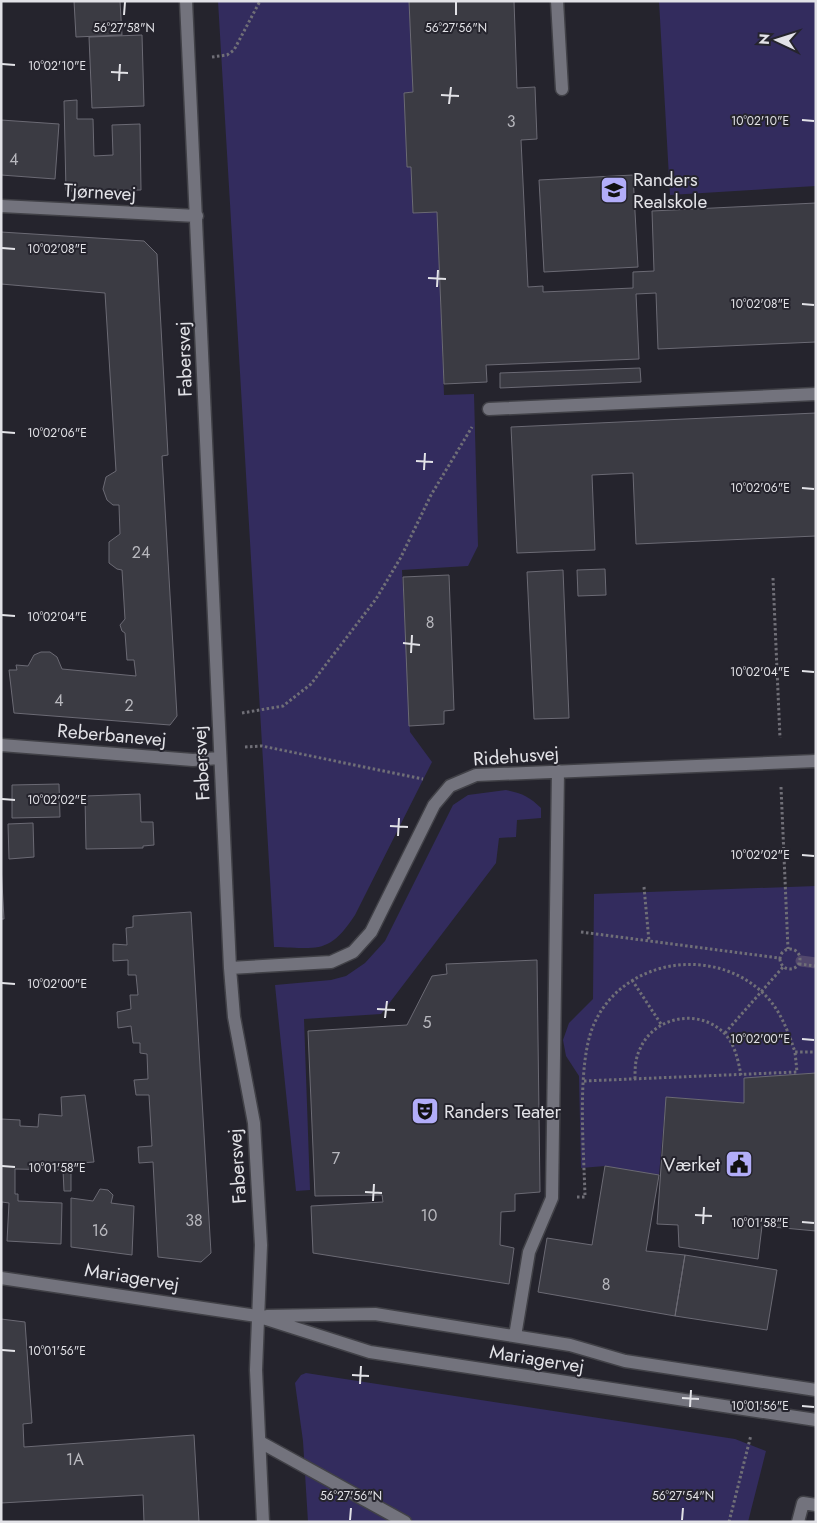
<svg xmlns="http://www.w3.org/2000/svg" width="817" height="1523" viewBox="0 0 817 1523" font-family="Jost,sans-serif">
  <rect width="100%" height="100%" fill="#25242d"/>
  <path fill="#332c5e" d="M218,1H409L413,92L404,93L407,167H411L413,213L437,212L444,395L474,394L478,546L468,566L402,570L410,732L432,762L355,915C329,955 317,948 274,947Z
    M659,1H816V186L670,195Z
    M506,790C522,793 530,797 541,808V818L517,820L516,837L499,838L496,863L381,1014L304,1019L310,1190L296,1191L275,985L331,980L346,976L365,963L385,941L453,805L468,795Z
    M816,886V1073L744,1078V1103L666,1097L659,1175L605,1166L581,1168L579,1076L566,1056L563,1040L569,1023L593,999L594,894Z
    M306,1373L735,1439L766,1451L748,1522H308L303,1441L295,1383L301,1375Z"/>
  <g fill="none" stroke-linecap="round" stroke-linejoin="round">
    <path stroke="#52486d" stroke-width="11" d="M801,961L816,963"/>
  </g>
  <path fill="#3b3b43" stroke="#6b6a74" d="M74,1H120L122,35L76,37Z
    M409,1H514L517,88L535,87L537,139L521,140L528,287L543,286V292L633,288V272L654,271L652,211L816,203V342L658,349L656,293L636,294L639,359L486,365L487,382L444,384L437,212L413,213L411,167H407L404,93L413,92Z
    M142,35L144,106L92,108L89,37Z
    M77,100V119H93L94,156L113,155L112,125L140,124L141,190L66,191L64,101Z
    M1,120L59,124L55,179L1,175Z
    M633,175L638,267L544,272L539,180Z
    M1,232L144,241L157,254L168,455L162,456L177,716L170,725L14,713L9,670H17L16,665L28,666L34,655L41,652H50L57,657L62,669L136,676L134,660H127L125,633L122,631L120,625L125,619L122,570L117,569L109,563V542L120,534L119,505H113L107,500L103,489L106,477L116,471L105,293L1,284Z
    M640,368L641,382L500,388V373Z
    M816,413V536L636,544L633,473L592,475L595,550L517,553L511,427Z
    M605,569L606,595L578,596L577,570Z
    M563,570L569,718L534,719L527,572Z
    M449,575L454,710L444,711V724L409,726L403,577Z
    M59,784L60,817L12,818V785Z
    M140,794L141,822H153L154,845L143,846V848L86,849L85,796Z
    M33,823L34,857L9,859L8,824Z
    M1,865L4,919H1Z
    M191,912L211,1253L201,1262L158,1257L153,1162L139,1163L138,1147L152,1146L149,1095H136L134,1080L148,1079L147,1054L140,1053V1043H133L131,1026L118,1028L117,1012L131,1009L130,995H138L136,975H128V960L113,961V944L127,945L126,928L133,927V916Z
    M537,960L540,1192L515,1194V1211L501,1212L500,1245L514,1248L509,1284L313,1253L311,1206L383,1202L382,1195L315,1196L308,1031L407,1025L432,976L447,974L446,964Z
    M816,1073V1231L762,1226L758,1259L679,1247L678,1225L657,1224L666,1097L744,1103V1078Z
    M85,1095L94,1162L68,1164V1169H71V1191H64L63,1170L15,1169V1194H18V1201L62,1203L61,1244L7,1241L9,1203L2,1202L1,1217V1119L20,1120V1126L38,1127L39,1114L62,1116L61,1097Z
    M605,1166L659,1175L646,1251L685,1255L675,1316L538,1292L547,1238L592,1245Z
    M100,1189L108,1190L113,1195L111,1203L134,1206L132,1255L71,1247V1198L93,1201Z
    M685,1255L777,1270L767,1330L675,1316Z
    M1,1319L25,1322L32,1423L23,1424L24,1447L194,1435L199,1522H144L143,1495L1,1503Z"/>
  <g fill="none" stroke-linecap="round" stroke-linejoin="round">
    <g stroke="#414147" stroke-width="15">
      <path id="minor" d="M186,1L230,968L234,1017L254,1123L261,1245L256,1370L263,1522
        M557,1L562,89
        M1,206L197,216
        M489,409L816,394
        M1,745L193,760L219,758
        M230,968L331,962L353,952L371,932L434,805L450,786L476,775L816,761
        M1,1278L257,1316L370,1352L816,1420
        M267,1316L375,1314L570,1345L625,1361L816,1390
        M515,1336L529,1252L552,1198L558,771
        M260,1442L405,1522
        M798,1522L803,1503L816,1505"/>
    </g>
    <path stroke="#706f77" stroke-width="3" stroke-dasharray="2.5 2.5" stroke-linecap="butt" d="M212,57L227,55L234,50L260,1
      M773,578L780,738
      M242,713L283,706L311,684L376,599L401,557L431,495L472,427
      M245,747L262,746L423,779
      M781,787L788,949
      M644,887L649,941
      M581,932L779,958
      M780 959a10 10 0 1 1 20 0a10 10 0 1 1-20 0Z
      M799,964L816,966
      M632,980L661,1024
      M725,1033L783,967
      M635,1079C635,1068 635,1059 640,1049C654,1016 699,1008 724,1033C735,1044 738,1060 741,1075
      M584,1081L797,1072L795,1052
      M577,1197H585C584,1151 576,1064 594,1024C623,959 713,945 763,993C780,1009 788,1031 795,1052H816
      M729,1522L751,1435"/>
    <use href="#minor" stroke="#73737d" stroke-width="12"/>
  </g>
  <path fill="none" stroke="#e2e2e7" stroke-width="2" d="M124,15L125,2M456,15V2M2,64L15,65M111,72L128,73M119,81L120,64M441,95L459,96M449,104L451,87M802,120L814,121M2,248L15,249M428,278L446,279M437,287L438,270M802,304L814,305M2,432L15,433M416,461L433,462M424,470L425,453M802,488L814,489M2,615L15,616M403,643L420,645M411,653L412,635M802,671L814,672M2,799L15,800M390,826L408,827M398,836L399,818M802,855L814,856M2,983L15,984M377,1009L395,1010M385,1018L387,1001M802,1039L814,1040M2,1166L15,1167M365,1192L382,1193M373,1201L374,1184M695,1215L712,1216M802,1222L814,1223M703,1224L704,1207M2,1350L15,1351M352,1375L369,1376M360,1384L361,1366M682,1398L699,1399M802,1406L814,1407M690,1407L691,1390M350,1520L351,1508M682,1520L683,1508"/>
  <defs>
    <g id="school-square" transform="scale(1.4375)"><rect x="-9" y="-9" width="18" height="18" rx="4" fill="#b2adf9" stroke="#25242d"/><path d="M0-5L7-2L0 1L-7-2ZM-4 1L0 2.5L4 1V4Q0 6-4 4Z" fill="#111"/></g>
    <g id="theatre-square" transform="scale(1.4375)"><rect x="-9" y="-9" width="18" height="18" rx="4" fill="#b2adf9" stroke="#25242d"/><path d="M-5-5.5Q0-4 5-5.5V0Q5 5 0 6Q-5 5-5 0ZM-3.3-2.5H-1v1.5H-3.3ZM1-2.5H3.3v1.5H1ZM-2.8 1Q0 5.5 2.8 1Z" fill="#111"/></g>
    <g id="civic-square" transform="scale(1.4375)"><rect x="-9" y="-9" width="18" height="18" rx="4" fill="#b2adf9" stroke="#25242d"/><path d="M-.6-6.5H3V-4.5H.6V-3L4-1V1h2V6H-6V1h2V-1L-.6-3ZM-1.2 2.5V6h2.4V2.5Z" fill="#111"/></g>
  </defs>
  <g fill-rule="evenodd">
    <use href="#school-square" x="614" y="190"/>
    <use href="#theatre-square" x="425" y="1111"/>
    <use href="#civic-square" x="739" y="1164"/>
  </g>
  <g text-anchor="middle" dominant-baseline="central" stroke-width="4" stroke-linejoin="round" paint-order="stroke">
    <g font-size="16" fill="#b8b8be">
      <text x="511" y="121">3</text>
      <text x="14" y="159">4</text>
      <text x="141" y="552">24</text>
      <text x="430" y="622">8</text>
      <text x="59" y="700">4</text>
      <text x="129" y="705">2</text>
      <text x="427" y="1022">5</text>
      <text x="336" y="1158">7</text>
      <text x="429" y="1215">10</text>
      <text x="194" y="1220">38</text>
      <text x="100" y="1230">16</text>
      <text x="606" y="1284">8</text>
      <text x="75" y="1459">1A</text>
    </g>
    <g font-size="19" fill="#e2e2e7" stroke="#25242d" text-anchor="start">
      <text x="633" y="179">Randers<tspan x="633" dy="22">Realskole</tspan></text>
      <text x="444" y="1111">Randers Teater</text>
      <text x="720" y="1164" text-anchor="end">Værket</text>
    </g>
    <g font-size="19" fill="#e2e2e7" stroke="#25242d">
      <text transform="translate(100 192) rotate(3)">Tjørnevej</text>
      <text transform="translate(184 359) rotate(-92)">Fabersvej</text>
      <text transform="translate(112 735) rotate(5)">Reberbanevej</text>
      <text transform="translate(516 756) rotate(-4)">Ridehusvej</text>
      <text transform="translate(201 763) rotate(-93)">Fabersvej</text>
      <text transform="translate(237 1166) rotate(-94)">Fabersvej</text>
      <text transform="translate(132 1277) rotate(9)">Mariagervej</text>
      <text transform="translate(537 1359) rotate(9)">Mariagervej</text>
    </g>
  </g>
  <g font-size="12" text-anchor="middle" fill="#e2e2e7" stroke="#25242d" stroke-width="4" stroke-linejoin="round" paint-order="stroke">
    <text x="124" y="32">56°27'58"N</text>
    <text x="456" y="32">56°27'56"N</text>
    <text x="57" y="70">10°02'10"E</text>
    <text x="760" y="125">10°02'10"E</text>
    <text x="57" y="253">10°02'08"E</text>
    <text x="760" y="308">10°02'08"E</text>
    <text x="57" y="437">10°02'06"E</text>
    <text x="760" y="492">10°02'06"E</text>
    <text x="57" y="621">10°02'04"E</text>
    <text x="760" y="676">10°02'04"E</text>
    <text x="57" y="804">10°02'02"E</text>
    <text x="760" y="859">10°02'02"E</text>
    <text x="57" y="988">10°02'00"E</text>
    <text x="760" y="1043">10°02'00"E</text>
    <text x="57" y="1172">10°01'58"E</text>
    <text x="760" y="1227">10°01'58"E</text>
    <text x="57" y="1355">10°01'56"E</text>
    <text x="760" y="1410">10°01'56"E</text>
    <text x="351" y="1500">56°27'56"N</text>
    <text x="683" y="1500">56°27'54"N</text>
  </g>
  <rect width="817" height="1523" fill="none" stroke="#e2e2e7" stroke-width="5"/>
  <g transform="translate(777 40) rotate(274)" stroke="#25242d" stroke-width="4" paint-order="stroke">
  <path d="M0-4L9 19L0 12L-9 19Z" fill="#e2e2e7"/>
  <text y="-8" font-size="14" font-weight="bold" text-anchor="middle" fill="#e2e2e7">N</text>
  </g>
</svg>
